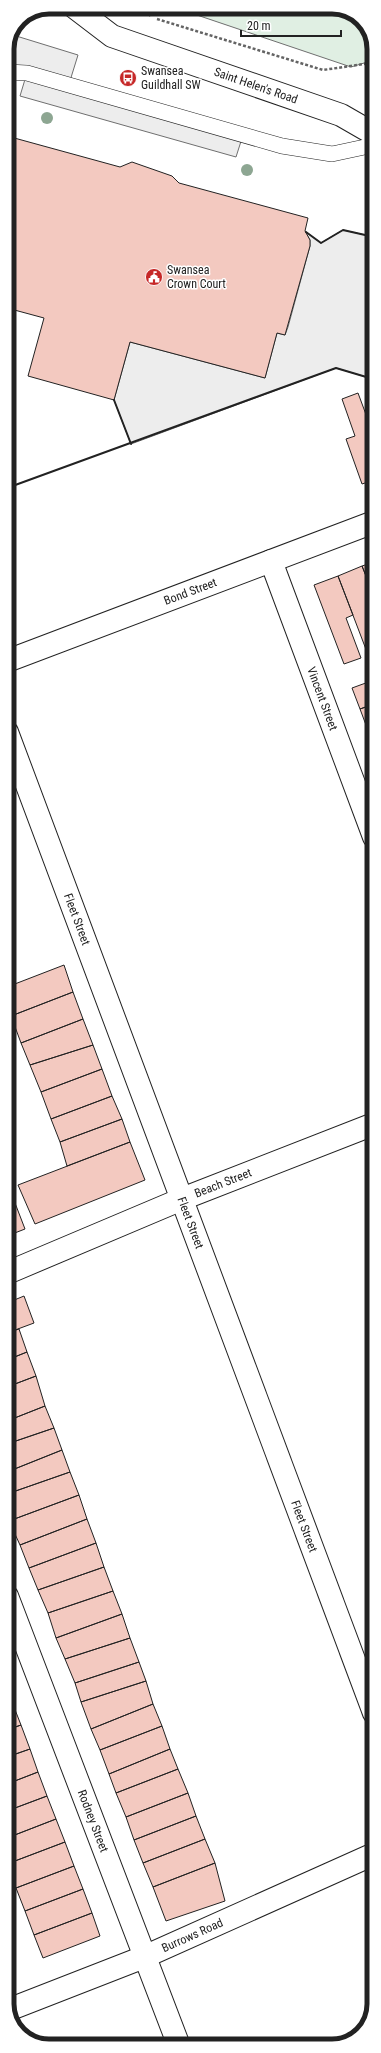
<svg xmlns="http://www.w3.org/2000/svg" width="381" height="2053" viewBox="0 0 381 2053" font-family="'Roboto Condensed',sans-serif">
  <rect width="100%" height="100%" fill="#fff"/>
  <path fill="#e0efe3" stroke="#6f6f6f" d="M182,7H337L361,19L374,44V60L351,67L185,11Z"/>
  <path fill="#ededed" stroke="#6f6f6f" d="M13,35L78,55L69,84L243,135L236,157L20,96L26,76L7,72V49Z
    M343,230L374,237L373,379L336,368L131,444L114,400L130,342L265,378L277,333L285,335L288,327L310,246V240L305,231L321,243Z"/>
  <path fill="#f3c9c0" stroke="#222" d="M7,136L120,167L132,162L172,176L179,183L308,218L305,231L310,240V246L285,335L277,333L265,378L130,342L114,400L28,376L44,318L7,308Z
    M358,393L374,436V480L362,484L346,439L355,436L342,399Z
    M374,562V596L362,566Z
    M362,566L374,596V606L370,608L374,618V650L367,652L338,576Z
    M338,576L353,615L346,618L361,658L344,664L314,585Z
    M374,680V704L360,709L352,688Z
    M374,704V731L369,733L360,709Z
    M374,731V748L369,733Z
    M64,965L73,992L11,1016L7,1006V987Z
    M73,992L83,1019L21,1043L11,1016Z
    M83,1019L93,1045L30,1065L21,1043Z
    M93,1045L102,1069L41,1092L30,1065Z
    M102,1069L112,1096L51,1119L41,1092Z
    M112,1096L122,1119L60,1142L51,1119Z
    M122,1119L130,1142L67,1166L60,1142Z
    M130,1142L145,1180L35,1224L18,1185Z
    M15,1203L25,1229L7,1236V1206Z
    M24,1296L34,1323L7,1333V1303Z
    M19,1329L27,1352L7,1360V1333Z
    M27,1352L36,1376L7,1387V1360Z
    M36,1376L45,1406L7,1421V1387Z
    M45,1406L54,1428L7,1444V1421Z
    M54,1428L62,1450L7,1472V1444Z
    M62,1450L70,1472L7,1494V1472Z
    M70,1472L79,1495L9,1521L7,1494Z
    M79,1495L87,1519L20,1545L9,1521Z
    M87,1519L96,1543L29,1568L20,1545Z
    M96,1543L104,1567L38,1590L29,1568Z
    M104,1567L113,1591L48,1613L38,1590Z
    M113,1591L122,1614L56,1638L48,1613Z
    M122,1614L130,1638L65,1659L56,1638Z
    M130,1638L139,1662L75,1683L65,1659Z
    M139,1662L146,1681L81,1702L75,1683Z
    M146,1681L153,1704L91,1729L81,1702Z
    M12,1702L21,1725L7,1730V1704Z
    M153,1704L162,1726L100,1750L91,1729Z
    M21,1725L30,1749L7,1757V1730Z
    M162,1726L170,1749L109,1774L100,1750Z
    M30,1749L38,1772L7,1784V1757Z
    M170,1749L178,1769L116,1793L109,1774Z
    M178,1769L188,1793L126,1817L116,1793Z
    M38,1772L47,1796L7,1811V1784Z
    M188,1793L196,1816L134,1840L126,1817Z
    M47,1796L56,1819L7,1838V1811Z
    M196,1816L205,1839L143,1863L134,1840Z
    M56,1819L65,1842L7,1864V1838Z
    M205,1839L215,1863L153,1887L143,1863Z
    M65,1842L74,1866L16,1888L7,1864Z
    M215,1863L225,1901L166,1921L153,1887Z
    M74,1866L83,1889L25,1911L16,1888Z
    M83,1889L92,1913L34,1935L25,1911Z
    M92,1913L100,1936L43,1958L34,1935Z"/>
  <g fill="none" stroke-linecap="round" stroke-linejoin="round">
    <g stroke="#222" stroke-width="16">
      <path id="service" d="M7,72L27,73L282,146L332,154L374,145"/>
    </g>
    <g stroke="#222" stroke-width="24">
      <g id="minor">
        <path id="s1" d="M271,561L374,837"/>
        <path id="s2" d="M7,661L374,522"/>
        <path id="s3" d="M7,732L374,1713"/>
        <path id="s4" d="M7,1273L182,1199L374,1124"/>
        <path id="s5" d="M7,1596L179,2046"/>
        <path id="s6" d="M8,2010L144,1957L374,1854"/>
      </g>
    </g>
    <g stroke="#222" stroke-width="24">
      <g id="secondary">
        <path id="s7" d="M74,7L112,36L341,115L374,134"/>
      </g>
    </g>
    <path stroke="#646464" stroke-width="2.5" stroke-dasharray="3 2" stroke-linecap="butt" d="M141,7L152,17
      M157,19L323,70L371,63L374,65"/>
    <use href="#service" stroke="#fff" stroke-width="15"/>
    <use href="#minor" stroke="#fff" stroke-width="22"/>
    <use href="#secondary" stroke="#fff" stroke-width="22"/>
    <path stroke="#222" stroke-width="2" d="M306,232L321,243L343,230L374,237
      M114,400L131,444
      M7,488L336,368L373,379L374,378"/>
  </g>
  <g fill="#8da692">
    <circle cx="47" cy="118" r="6"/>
    <circle cx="247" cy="170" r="6"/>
  </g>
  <defs>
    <g id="bus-disc" transform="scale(0.9)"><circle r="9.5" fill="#c62828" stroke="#fff"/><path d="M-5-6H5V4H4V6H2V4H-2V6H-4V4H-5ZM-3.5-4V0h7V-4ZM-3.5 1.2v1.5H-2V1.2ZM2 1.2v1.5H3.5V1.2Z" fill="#fff"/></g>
    <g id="civic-disc" transform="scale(0.9)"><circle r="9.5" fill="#c62828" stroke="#fff"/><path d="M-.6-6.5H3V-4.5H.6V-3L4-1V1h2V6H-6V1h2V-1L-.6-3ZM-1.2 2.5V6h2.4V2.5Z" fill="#fff"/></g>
  </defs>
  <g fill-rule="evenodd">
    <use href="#bus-disc" x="128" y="78"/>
    <use href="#civic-disc" x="154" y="277"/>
  </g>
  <g text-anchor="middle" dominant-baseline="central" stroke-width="3" stroke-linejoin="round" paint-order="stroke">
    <g font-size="12" fill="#222" stroke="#fff" text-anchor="start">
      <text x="141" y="71">Swansea<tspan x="141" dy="14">Guildhall SW</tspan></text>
      <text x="167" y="270">Swansea<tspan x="167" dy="14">Crown Court</tspan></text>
    </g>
    <g font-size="12" fill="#222" stroke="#fff">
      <text stroke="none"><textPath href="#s7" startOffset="200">Saint Helen's Road</textPath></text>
      <text stroke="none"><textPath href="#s2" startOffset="196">Bond Street</textPath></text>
      <text stroke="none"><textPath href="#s1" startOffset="147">Vincent Street</textPath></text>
      <text stroke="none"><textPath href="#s3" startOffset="200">Fleet Street</textPath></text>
      <text stroke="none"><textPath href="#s4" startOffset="234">Beach Street</textPath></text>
      <text stroke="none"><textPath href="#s3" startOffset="524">Fleet Street</textPath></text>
      <text stroke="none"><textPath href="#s3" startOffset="848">Fleet Street</textPath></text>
      <text stroke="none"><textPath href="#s5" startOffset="241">Rodney Street</textPath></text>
      <text stroke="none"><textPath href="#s6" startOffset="199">Burrows Road</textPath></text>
    </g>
  </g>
  <path d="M0 0H381V2053H0ZM49 14H332A35 35 0 0 1 367 49V2004A35 35 0 0 1 332 2039H49A35 35 0 0 1 14 2004V49A35 35 0 0 1 49 14Z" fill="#fff" fill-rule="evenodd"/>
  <path fill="none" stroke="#222" stroke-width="5" d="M49 14H332A35 35 0 0 1 367 49V2004A35 35 0 0 1 332 2039H49A35 35 0 0 1 14 2004V49A35 35 0 0 1 49 14Z"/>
  <path d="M241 30v6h100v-6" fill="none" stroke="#222222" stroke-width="2"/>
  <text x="247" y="30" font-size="12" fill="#222222" stroke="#ffffff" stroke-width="3" paint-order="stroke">20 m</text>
</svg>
